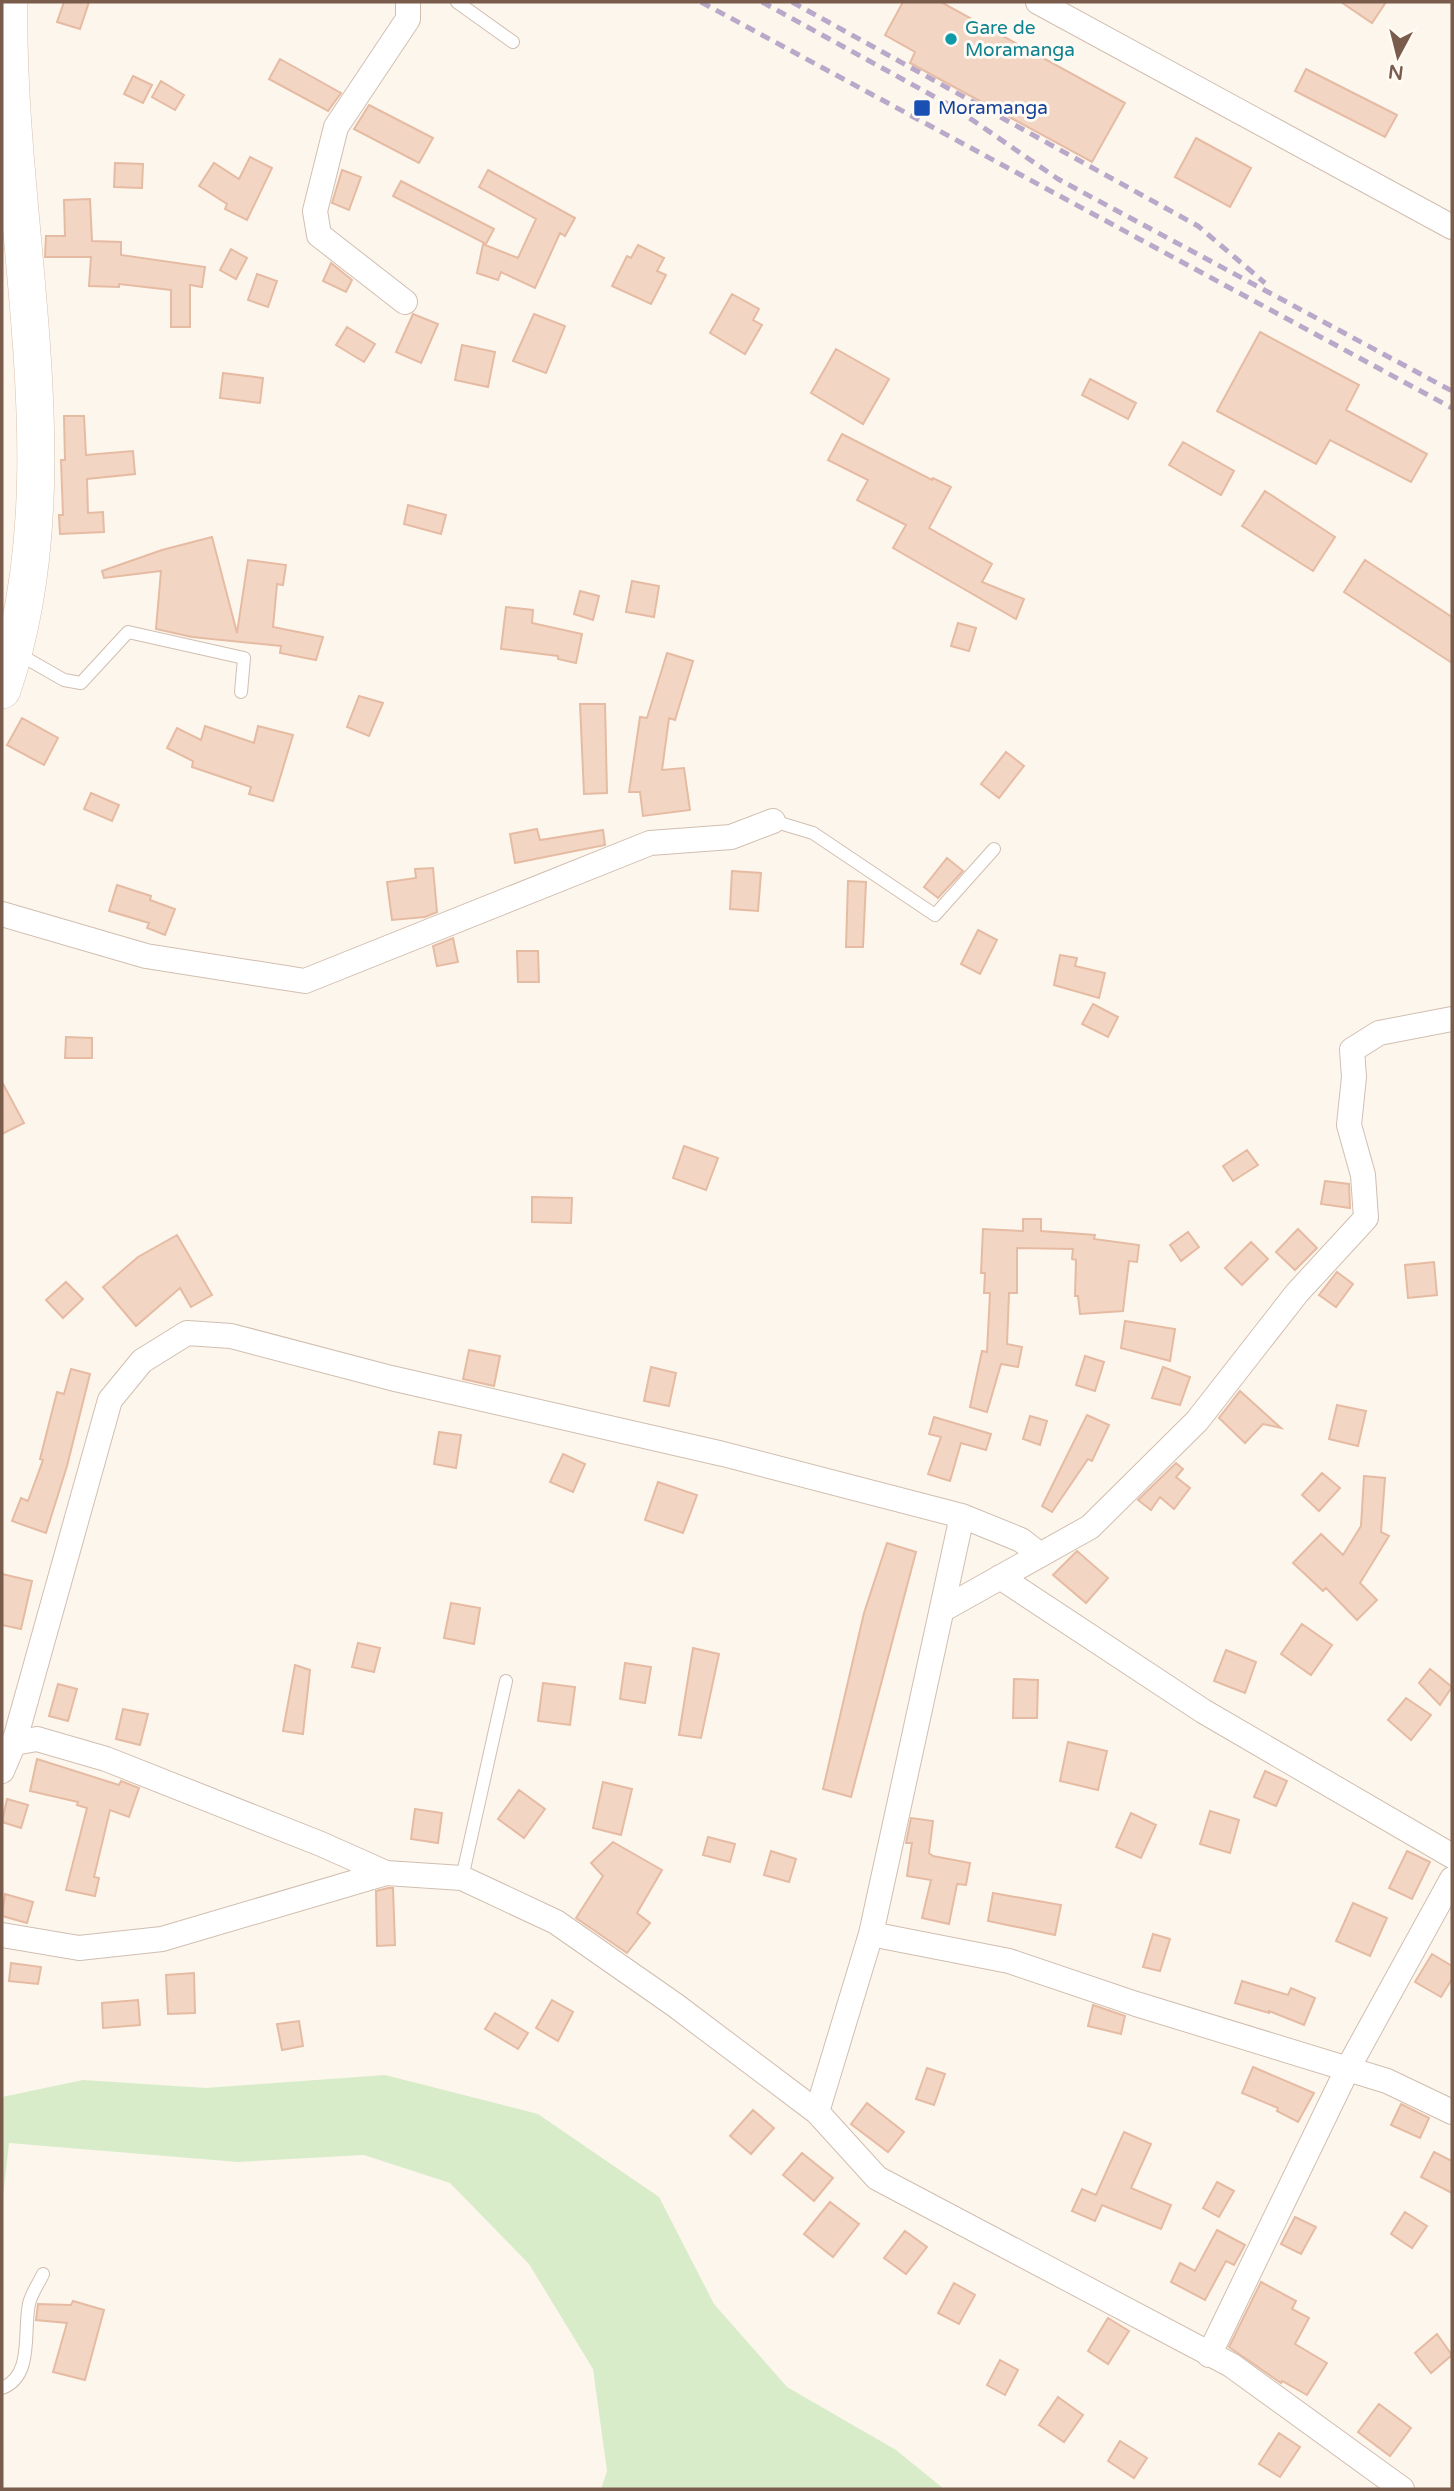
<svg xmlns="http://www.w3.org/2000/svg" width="1454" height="2491" viewBox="0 0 1454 2491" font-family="'Varela Round',sans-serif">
  <rect width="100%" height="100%" fill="#fdf6ec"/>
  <path fill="#d8ecc9" d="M385,2075L538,2114L659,2197L714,2304L787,2387L896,2450L944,2489H601L607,2471L593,2369L529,2264L450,2183L364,2155L238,2162L9,2143L2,2206V2097L83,2080L206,2088Z"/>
  <path fill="#f3d5c3" stroke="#e6bba3" stroke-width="2" d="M64,2H89L80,29L57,22Z
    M903,2H941L1125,103L1092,162L910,63L915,52L885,35Z
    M1341,2H1386L1372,23Z
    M280,59L341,93L328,111L269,79Z
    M1306,69L1397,115L1385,137L1295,91Z
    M133,76L152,85L143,103L124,94Z
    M161,81L184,95L175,110L152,97Z
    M369,105L433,138L419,163L354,129Z
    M1196,138L1251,168L1230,207L1175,177Z
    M250,157L272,168L247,220L225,209L227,204L199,186L214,163L239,179Z
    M115,163L143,164L142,188L114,187Z
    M342,170L361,177L349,210L332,203Z
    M488,170L575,218L565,236L560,233L535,288L501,272L498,280L477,273L483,244L518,258L536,219L479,187Z
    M401,181L494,229L486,244L393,196Z
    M90,199L92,241L121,242V255L205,267L202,287L190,285V327H171V290L119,284V287L89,286L91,257H45L46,236H65L64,200Z
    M638,245L664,258L657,271L666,275L651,304L612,286L627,256L631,258Z
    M231,249L247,258L236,279L220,270Z
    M331,263L352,280L346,292L323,281Z
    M257,274L277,281L268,307L248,300Z
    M732,294L759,309L753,320L762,325L745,354L710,333Z
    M413,314L438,324L421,363L396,352Z
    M534,314L565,326L546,373L513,361Z
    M347,327L375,344L364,362L336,345Z
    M1260,332L1359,385L1346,410L1427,454L1411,482L1330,440L1316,464L1217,411Z
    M462,345L495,352L488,387L455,380Z
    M836,349L889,379L863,424L811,393Z
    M223,373L263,378L260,403L220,398Z
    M1090,379L1136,403L1128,419L1082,395Z
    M64,416H84L86,455L133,451L135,474L87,479L88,513L103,512L104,532L60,534L59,515H63L61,460H65Z
    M842,434L932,480L933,478L951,487L929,528L992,564L982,582L1024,599L1016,619L893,548L906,525L857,500L868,480L828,460Z
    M1183,442L1234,471L1221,495L1169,465Z
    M1265,491L1335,537L1313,571L1242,526Z
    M408,505L446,515L441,534L404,524Z
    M212,537L237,633L248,560L286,565L283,585L277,584L273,627L323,637L316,660L280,653L281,646L192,637L156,629L161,571L104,578L102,571L162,550Z
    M1365,560L1452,617V663L1344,592Z
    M632,581L659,586L654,617L626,612Z
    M580,591L599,596L593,620L574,614Z
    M506,607L533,610L532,623L582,634L576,663L558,659V656L501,649Z
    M958,623L976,628L969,651L951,646Z
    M667,653L693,661L675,720L669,718L662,770L684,768L690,810L643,816L640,792H629L640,717L647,718Z
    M359,696L383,703L369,736L347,727Z
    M580,704H605L607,793L584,794Z
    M22,718L58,738L44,765L7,745Z
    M205,726L254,743L258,726L293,735L273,801L249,794L251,787L192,767L193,761L167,748L177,728L201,740Z
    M1006,752L1024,766L999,798L981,784Z
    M91,793L119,805L112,821L84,809Z
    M537,829L540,840L603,830L605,845L515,863L510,834Z
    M947,858L963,871L938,898L924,887Z
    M433,868L437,912L425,917L392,920L387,882L416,878L415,869Z
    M732,871L761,873L758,911L730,909Z
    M848,881L866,882L863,947H846Z
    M117,885L151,896L150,900L175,909L165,935L147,928L149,923L109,911Z
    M978,930L997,940L980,974L961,964Z
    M453,938L458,962L437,966L433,946Z
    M517,951H538L539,982H518Z
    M1060,955L1077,958L1075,966L1105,973L1099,998L1054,985Z
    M1093,1004L1118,1017L1108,1037L1082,1024Z
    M66,1037L92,1038V1058H65Z
    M2,1082L24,1123L2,1134Z
    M684,1146L718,1158L706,1190L673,1178Z
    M1247,1150L1258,1165L1233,1181L1223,1166Z
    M1325,1181L1349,1184L1350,1208L1321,1204Z
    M532,1197L572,1198L571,1223L532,1222Z
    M1023,1219H1041V1231L1095,1235L1094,1239L1139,1245L1137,1262L1129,1261L1123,1311L1080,1314L1078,1296H1075L1076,1260L1072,1259L1073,1249L1017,1248V1293H1009L1007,1344L1022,1347L1018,1367L1001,1364L987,1412L970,1407L982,1351L987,1352L990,1293H984L985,1273H981L983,1229L1023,1231Z
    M1298,1229L1317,1248L1295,1270L1276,1252Z
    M1188,1232L1199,1247L1181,1261L1170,1245Z
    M177,1235L212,1295L191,1307L180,1288L136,1326L103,1287L138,1257Z
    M1251,1242L1268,1259L1242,1285L1225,1268Z
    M1434,1262L1437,1295L1408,1298L1405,1265Z
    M1337,1272L1353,1284L1336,1307L1319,1295Z
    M66,1282L83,1299L63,1318L46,1300Z
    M1125,1321L1175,1329L1170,1361L1121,1348Z
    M469,1350L500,1356L494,1386L463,1379Z
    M1085,1356L1104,1362L1095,1391L1076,1385Z
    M651,1367L676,1373L669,1406L644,1401Z
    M1163,1367L1190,1377L1180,1405L1152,1398Z
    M71,1369L90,1374L67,1466L46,1533L12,1521L21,1498L28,1501L43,1460L40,1459L57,1392L64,1394Z
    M1240,1391L1281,1428L1263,1424L1245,1443L1219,1418Z
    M1337,1405L1366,1411L1358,1446L1329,1439Z
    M1087,1415L1109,1425L1092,1461L1088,1459L1052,1512L1042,1506Z
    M1030,1416L1047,1421L1040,1445L1023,1439Z
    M934,1417L991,1434L986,1450L961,1443L950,1481L928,1474L941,1437L929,1434Z
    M439,1432L461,1435L456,1468L434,1464Z
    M563,1454L585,1464L573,1492L550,1482Z
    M1176,1463L1183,1469L1176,1477L1190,1488L1174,1509L1160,1497L1151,1510L1138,1500Z
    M1322,1473L1340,1488L1319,1511L1302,1495Z
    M1364,1476L1385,1478L1381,1532L1389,1536L1360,1583L1377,1600L1357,1620L1326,1588L1323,1591L1293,1563L1321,1534L1343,1555L1361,1526Z
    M658,1482L697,1495L683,1533L645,1520Z
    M887,1543L916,1552L851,1797L823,1789L864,1613Z
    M1077,1551L1108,1578L1086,1603L1053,1575Z
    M2,1574L32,1581L21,1629L2,1625Z
    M451,1603L480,1608L474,1644L444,1638Z
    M1302,1624L1332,1645L1311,1675L1281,1654Z
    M358,1643L380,1648L374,1672L352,1667Z
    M693,1648L719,1654L701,1738L679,1735Z
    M1226,1650L1256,1662L1245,1693L1214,1681Z
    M625,1663L651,1667L645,1703L620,1699Z
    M295,1665L310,1670L303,1734L283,1731Z
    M1430,1669L1452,1687L1440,1705L1419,1683Z
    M1014,1679L1038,1680L1037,1718H1013Z
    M543,1683L575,1687L570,1725L538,1721Z
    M58,1684L77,1689L68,1721L49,1716Z
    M1406,1698L1431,1715L1411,1740L1388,1720Z
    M123,1709L148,1714L140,1745L116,1739Z
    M1068,1742L1107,1751L1098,1790L1060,1781Z
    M37,1759L119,1785L121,1781L139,1788L129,1817L110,1810L94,1877L99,1878L95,1896L66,1890L87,1808L77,1805L78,1802L30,1791Z
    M1265,1771L1287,1781L1276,1806L1254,1797Z
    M603,1782L632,1789L621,1835L593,1828Z
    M519,1790L545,1809L524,1838L498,1819Z
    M7,1799L28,1805L21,1828L2,1822Z
    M415,1809L442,1813L438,1843L411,1839Z
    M1210,1811L1239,1820L1230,1853L1200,1844Z
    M1131,1813L1156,1825L1141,1858L1116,1847Z
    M911,1818L933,1821L929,1853L933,1856L970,1863L966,1885L957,1884L949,1924L922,1918L931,1880L907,1876L912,1843H906Z
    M708,1837L735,1844L730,1862L703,1855Z
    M613,1842L662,1870L637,1913L650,1923L627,1953L576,1918L603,1876L591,1863Z
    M771,1851L796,1859L789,1882L764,1875Z
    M1407,1851L1430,1862L1412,1899L1389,1888Z
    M388,1888H393L395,1945L377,1946L376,1891Z
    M993,1893L1061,1905L1055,1935L988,1921Z
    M5,1894L33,1902L27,1923L2,1916Z
    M1353,1903L1387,1918L1370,1956L1336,1941Z
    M1153,1934L1170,1939L1160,1971L1143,1967Z
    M1432,1954L1452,1966V1979L1441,1997L1415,1982Z
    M11,1963L41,1967L38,1984L9,1981Z
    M194,1973L195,2013L168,2014L166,1975Z
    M1242,1981L1288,1995L1291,1988L1315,1998L1304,2025L1269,2011V2013L1235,2003Z
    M138,2000L140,2025L103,2028L102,2003Z
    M552,2000L573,2012L558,2041L536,2028Z
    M1093,2005L1125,2016L1121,2034L1088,2026Z
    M495,2013L528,2033L518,2049L485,2029Z
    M299,2021L303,2046L282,2050L277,2024Z
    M1253,2067L1314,2093L1298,2122L1277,2111L1278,2108L1242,2093Z
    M927,2068L945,2074L934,2105L916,2099Z
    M867,2103L904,2132L888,2152L851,2124Z
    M1401,2104L1429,2118L1420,2138L1391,2125Z
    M753,2110L774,2128L751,2154L730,2136Z
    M1124,2132L1151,2144L1131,2188L1171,2205L1161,2229L1102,2205L1095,2221L1072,2211L1082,2189L1096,2195Z
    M1434,2152L1452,2161V2193L1421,2177Z
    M802,2153L833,2178L814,2201L783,2175Z
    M1217,2182L1234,2191L1219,2217L1203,2208Z
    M830,2202L859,2224L833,2257L804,2234Z
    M1405,2212L1427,2226L1412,2248L1391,2234Z
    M1295,2217L1316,2227L1301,2254L1281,2244Z
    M1217,2230L1245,2245L1234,2265L1226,2261L1205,2300L1171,2282L1180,2263L1195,2271Z
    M905,2231L927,2247L906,2274L884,2258Z
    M1261,2282L1296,2301L1292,2309L1309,2318L1295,2344L1327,2363L1307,2395L1282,2381L1281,2383L1229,2347Z
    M954,2283L975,2295L959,2324L938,2313Z
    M73,2301L104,2310L85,2380L53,2372L67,2323L36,2320L38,2304L71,2305Z
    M1108,2318L1129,2331L1108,2364L1088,2351Z
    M1437,2334L1452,2355L1431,2373L1415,2353Z
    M1000,2360L1018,2370L1005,2395L987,2385Z
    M1058,2397L1083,2415L1064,2442L1039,2425Z
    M1379,2404L1411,2428L1390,2456L1358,2432Z
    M1279,2433L1300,2447L1280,2477L1259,2464Z
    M1120,2441L1147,2458L1134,2478L1108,2461Z"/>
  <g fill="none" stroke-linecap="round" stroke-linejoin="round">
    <g stroke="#d1beb0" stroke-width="14">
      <path id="lane" d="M457,2L513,42
        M15,652L64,680L81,683L128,632L244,658L241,692
        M773,821L813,833L935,915L994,849
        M462,1878L506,1681
        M2,2388C34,2376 23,2331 29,2304C31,2294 39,2283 43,2274"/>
    </g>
    <g stroke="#d1beb0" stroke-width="26">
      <path id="street" d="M1038,2L1452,227
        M405,302L319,235L315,211L336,127L408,19V2
        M2,914L146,956L305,981L650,843L731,837L773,821
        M962,1516L1021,1540L1039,1554
        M1000,1577L1203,1711L1452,1856
        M942,1610L1090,1527L1197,1421L1297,1293L1366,1218L1363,1175L1349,1125L1354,1077L1352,1050L1379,1033L1452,1019
        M2,1749L14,1743L37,1739L106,1759L321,1844L386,1873
        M2,1771L14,1743L110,1400L142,1361L187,1333L231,1336L391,1378L723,1454L962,1516L871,1934
        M2,1935L79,1948L162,1939L386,1873L462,1878L556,1922L675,2005L817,2112L877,2178L1231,2365L1402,2489
        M817,2112L871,1934L1009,1961L1136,2004L1387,2081L1452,2112
        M1209,2355L1347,2070L1452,1879"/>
    </g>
    <g stroke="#d6c0b0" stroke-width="38">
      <path id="secondary" d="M2,690C76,476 5,225 9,2"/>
    </g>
    <use href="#lane" stroke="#fff" stroke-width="12"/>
    <use href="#street" stroke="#fff" stroke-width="24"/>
    <use href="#secondary" stroke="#fff" stroke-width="37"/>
    <path stroke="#b9a8c9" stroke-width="5" stroke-dasharray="10 7" stroke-linecap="butt" d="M701,2L1452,408
      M762,2L955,108L1058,179L1452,391
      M792,2L1198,226L1265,283"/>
  </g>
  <circle fill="#0f9aa8" stroke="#fffaf3" stroke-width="2.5" cx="951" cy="39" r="7"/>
  <rect fill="#1a4fb4" stroke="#fffaf3" stroke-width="2.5" x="913" y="99" width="18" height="18" rx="3.5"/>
  <g text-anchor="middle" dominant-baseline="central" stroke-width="6" stroke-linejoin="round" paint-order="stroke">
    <g font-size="19" fill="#0d838f" stroke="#fffaf3" text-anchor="start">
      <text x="965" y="28">Gare de<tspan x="965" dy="22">Moramanga</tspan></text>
    </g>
    <g font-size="19" fill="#164399" stroke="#fffaf3" text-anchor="start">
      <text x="938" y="108">Moramanga</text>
    </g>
  </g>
  <rect width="1454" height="2491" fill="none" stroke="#7a5c4d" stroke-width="7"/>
  <g transform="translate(1398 56) rotate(187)" stroke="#fffaf3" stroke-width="5" paint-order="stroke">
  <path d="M0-5L12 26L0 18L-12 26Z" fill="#7a5c4d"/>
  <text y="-10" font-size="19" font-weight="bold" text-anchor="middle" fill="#7a5c4d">N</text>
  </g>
</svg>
